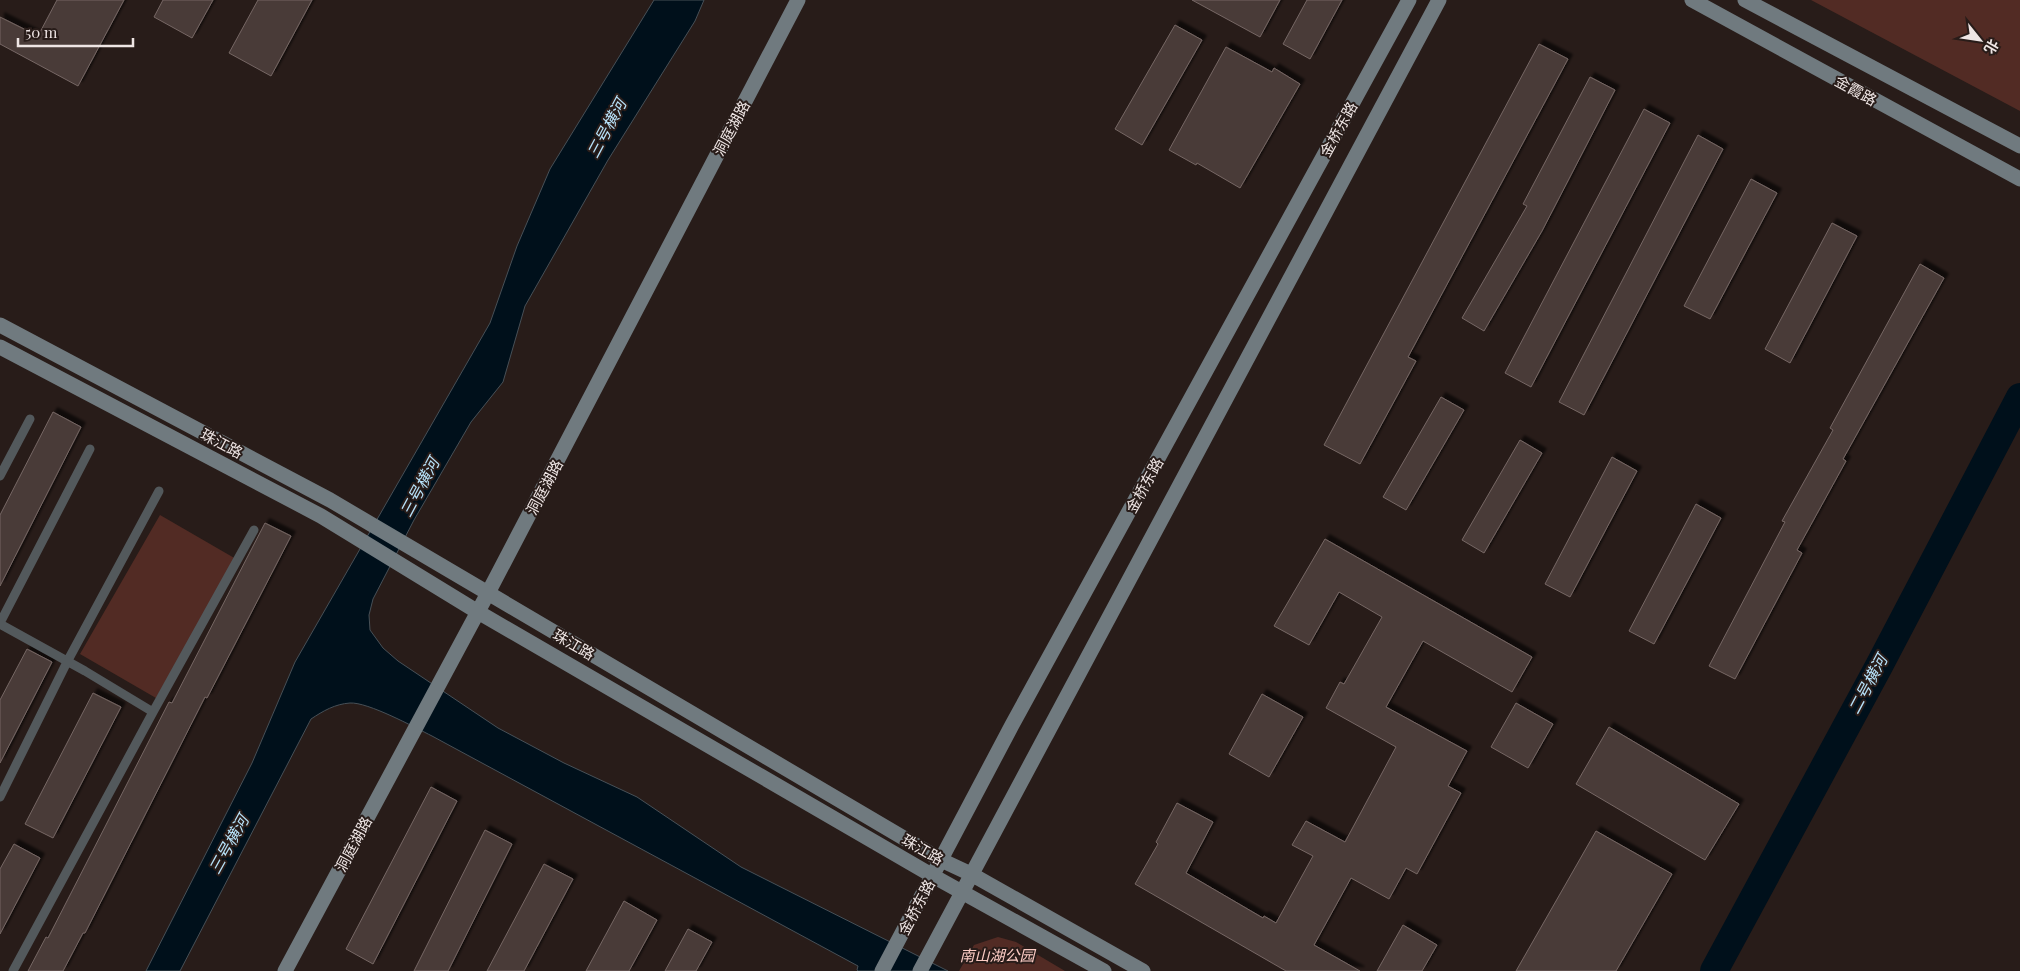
<svg xmlns="http://www.w3.org/2000/svg" width="2020" height="971" viewBox="0 0 2020 971" font-family="'Playfair Display','Noto Sans SC',serif">
  <defs>
    <filter id="shadow"><feDropShadow dx="4.5" dy="-4.5" stdDeviation="1" flood-color="#0009"/></filter>
  </defs>
  <rect width="100%" height="100%" fill="#281c19"/>
  <path fill="#522b24" d="M1811,0H2020V111Z
    M160,515L236,559L156,698L80,654Z
    M998,937L1016,942L1065,971H959L974,945Z"/>
  <path fill="#00101b" stroke="#475057" d="M654,0H704L695,21L608,160L525,306L503,382L471,422L414,520L373,599L369,615L370,630L383,648L398,661L498,728L564,763L637,797L741,867L948,971H858L857,970L858,966L432,736C414,727 368,702 350,703C335,704 323,711 311,719L180,971H146L252,763L295,662L490,323L517,246L550,169Z"/>
  <g fill="none" stroke-linecap="round" stroke-linejoin="round">
    <path stroke="#00101b" stroke-width="28" d="M1714,971L1879,666L2020,397"/>
  </g>
  <path fill="#493b39" stroke="#766764" filter="url(#shadow)" d="M57,0H124L78,86L0,44V17L38,36Z
    M163,0H213L192,38L154,17Z
    M258,0H312L271,76L229,53Z
    M1192,0H1280L1260,37Z
    M1307,0H1342L1310,59L1283,44Z
    M1175,25L1202,40L1142,145L1115,129Z
    M1539,44L1568,59L1408,357L1416,361L1360,464L1324,445Z
    M1226,47L1272,72L1274,68L1300,84L1240,188L1197,163L1196,165L1169,150Z
    M1590,77L1615,90L1542,231L1484,331L1462,318L1527,206L1523,204Z
    M1644,109L1670,123L1531,387L1505,373Z
    M1698,135L1723,149L1584,415L1559,402Z
    M1751,179L1777,193L1710,319L1684,306Z
    M1832,223L1857,236L1790,363L1765,349Z
    M1920,264L1944,278L1843,459L1846,461L1797,550L1802,553L1735,679L1709,666L1785,522L1782,521L1833,430L1830,428Z
    M1441,397L1464,410L1406,510L1383,497Z
    M53,412L81,427L0,586V515Z
    M1520,440L1542,453L1484,553L1462,540Z
    M1612,457L1637,471L1570,597L1545,584Z
    M1696,504L1721,518L1654,644L1629,631Z
    M265,523L291,536L207,698L205,697L85,933H83L63,971H28L46,937L48,938L169,702L172,703Z
    M1325,539L1532,657L1512,692L1423,641L1386,707L1467,751L1448,786L1461,793L1417,874L1406,868L1389,899L1351,878L1314,945L1360,971H1286L1135,884L1158,844L1156,842L1177,803L1213,822L1186,873L1263,918L1264,916L1276,923L1313,856L1292,845L1306,821L1345,842L1396,747L1326,708L1340,682L1344,684L1382,617L1339,592L1309,645L1274,626Z
    M27,649L52,662L0,763V700Z
    M93,693L121,707L53,838L25,824Z
    M1262,694L1303,717L1269,777L1229,754Z
    M1516,703L1553,724L1528,768L1491,747Z
    M1609,727L1739,804L1705,860L1576,784Z
    M431,787L457,801L373,964L346,949Z
    M485,830L512,844L448,971H414Z
    M1596,831L1672,874L1616,971H1516Z
    M14,844L40,858L0,934V869Z
    M544,864L573,879L524,971H487Z
    M624,901L657,920L629,971H586Z
    M1403,925L1437,945L1422,971H1377Z
    M688,929L712,942L696,971H665Z"/>
  <g fill="none" stroke-linecap="round" stroke-linejoin="round">
    <path stroke="#53595c" stroke-width="9" d="M0,476L30,419
      M0,623L90,449
      M0,624L85,671L153,712L13,971
      M153,712L254,530
      M0,797L67,662L159,491"/>
    <path stroke="#707a7f" stroke-width="15" d="M1692,0L2020,179
      M1745,0L2020,146
      M0,325L330,500L941,860L971,874L1143,971
      M0,347L321,516L478,612L933,876L1104,971
      M285,971L488,593L798,0
      M882,971L1012,725L1409,0
      M920,971L1439,0"/>
  </g>
  <g text-anchor="middle" dominant-baseline="central" stroke-width="4" stroke-linejoin="round" paint-order="stroke">
    <g font-size="15" fill="#eee5e4" stroke="#281c19">
      <text transform="translate(1856 90) rotate(29)">金霞路</text>
      <text transform="translate(731 128) rotate(-62)">洞庭湖路</text>
      <text transform="translate(1338 129) rotate(-61)">金桥东路</text>
      <text transform="translate(222 443) rotate(28)">珠江路</text>
      <text transform="translate(1144 485) rotate(-61)">金桥东路</text>
      <text transform="translate(544 487) rotate(-62)">洞庭湖路</text>
      <text transform="translate(574 644) rotate(30)">珠江路</text>
      <text transform="translate(353 844) rotate(-62)">洞庭湖路</text>
      <text transform="translate(923 849) rotate(30)">珠江路</text>
      <text transform="translate(916 907) rotate(-62)">金桥东路</text>
    </g>
    <g font-size="15" font-style="italic" fill="#fcccc4" stroke="#281c19">
      <text x="997" y="955">南山湖公园</text>
    </g>
    <g font-size="16" font-style="italic" fill="#b8e3fb" stroke="#281c19">
      <text transform="translate(606 128) rotate(-62)">三号横河</text>
      <text transform="translate(419 487) rotate(-62)">三号横河</text>
      <text transform="translate(1867 684) rotate(-62)">二号横河</text>
      <text transform="translate(228 844) rotate(-61)">三号横河</text>
    </g>
  </g>
  <g transform="translate(1980 40) rotate(120)" stroke="#281c19" stroke-width="4" paint-order="stroke">
  <path d="M0-4L9 19L0 12L-9 19Z" fill="#eee5e4"/>
  <text y="-8" font-size="14" font-weight="bold" text-anchor="middle" fill="#eee5e4">北</text>
  </g>
  <path d="M18 38v8h115v-8" fill="none" stroke="#eee5e4" stroke-width="2.5"/>
  <text x="25" y="38" font-size="15" fill="#eee5e4" stroke="#281c19" stroke-width="4" paint-order="stroke">50 m</text>
</svg>
